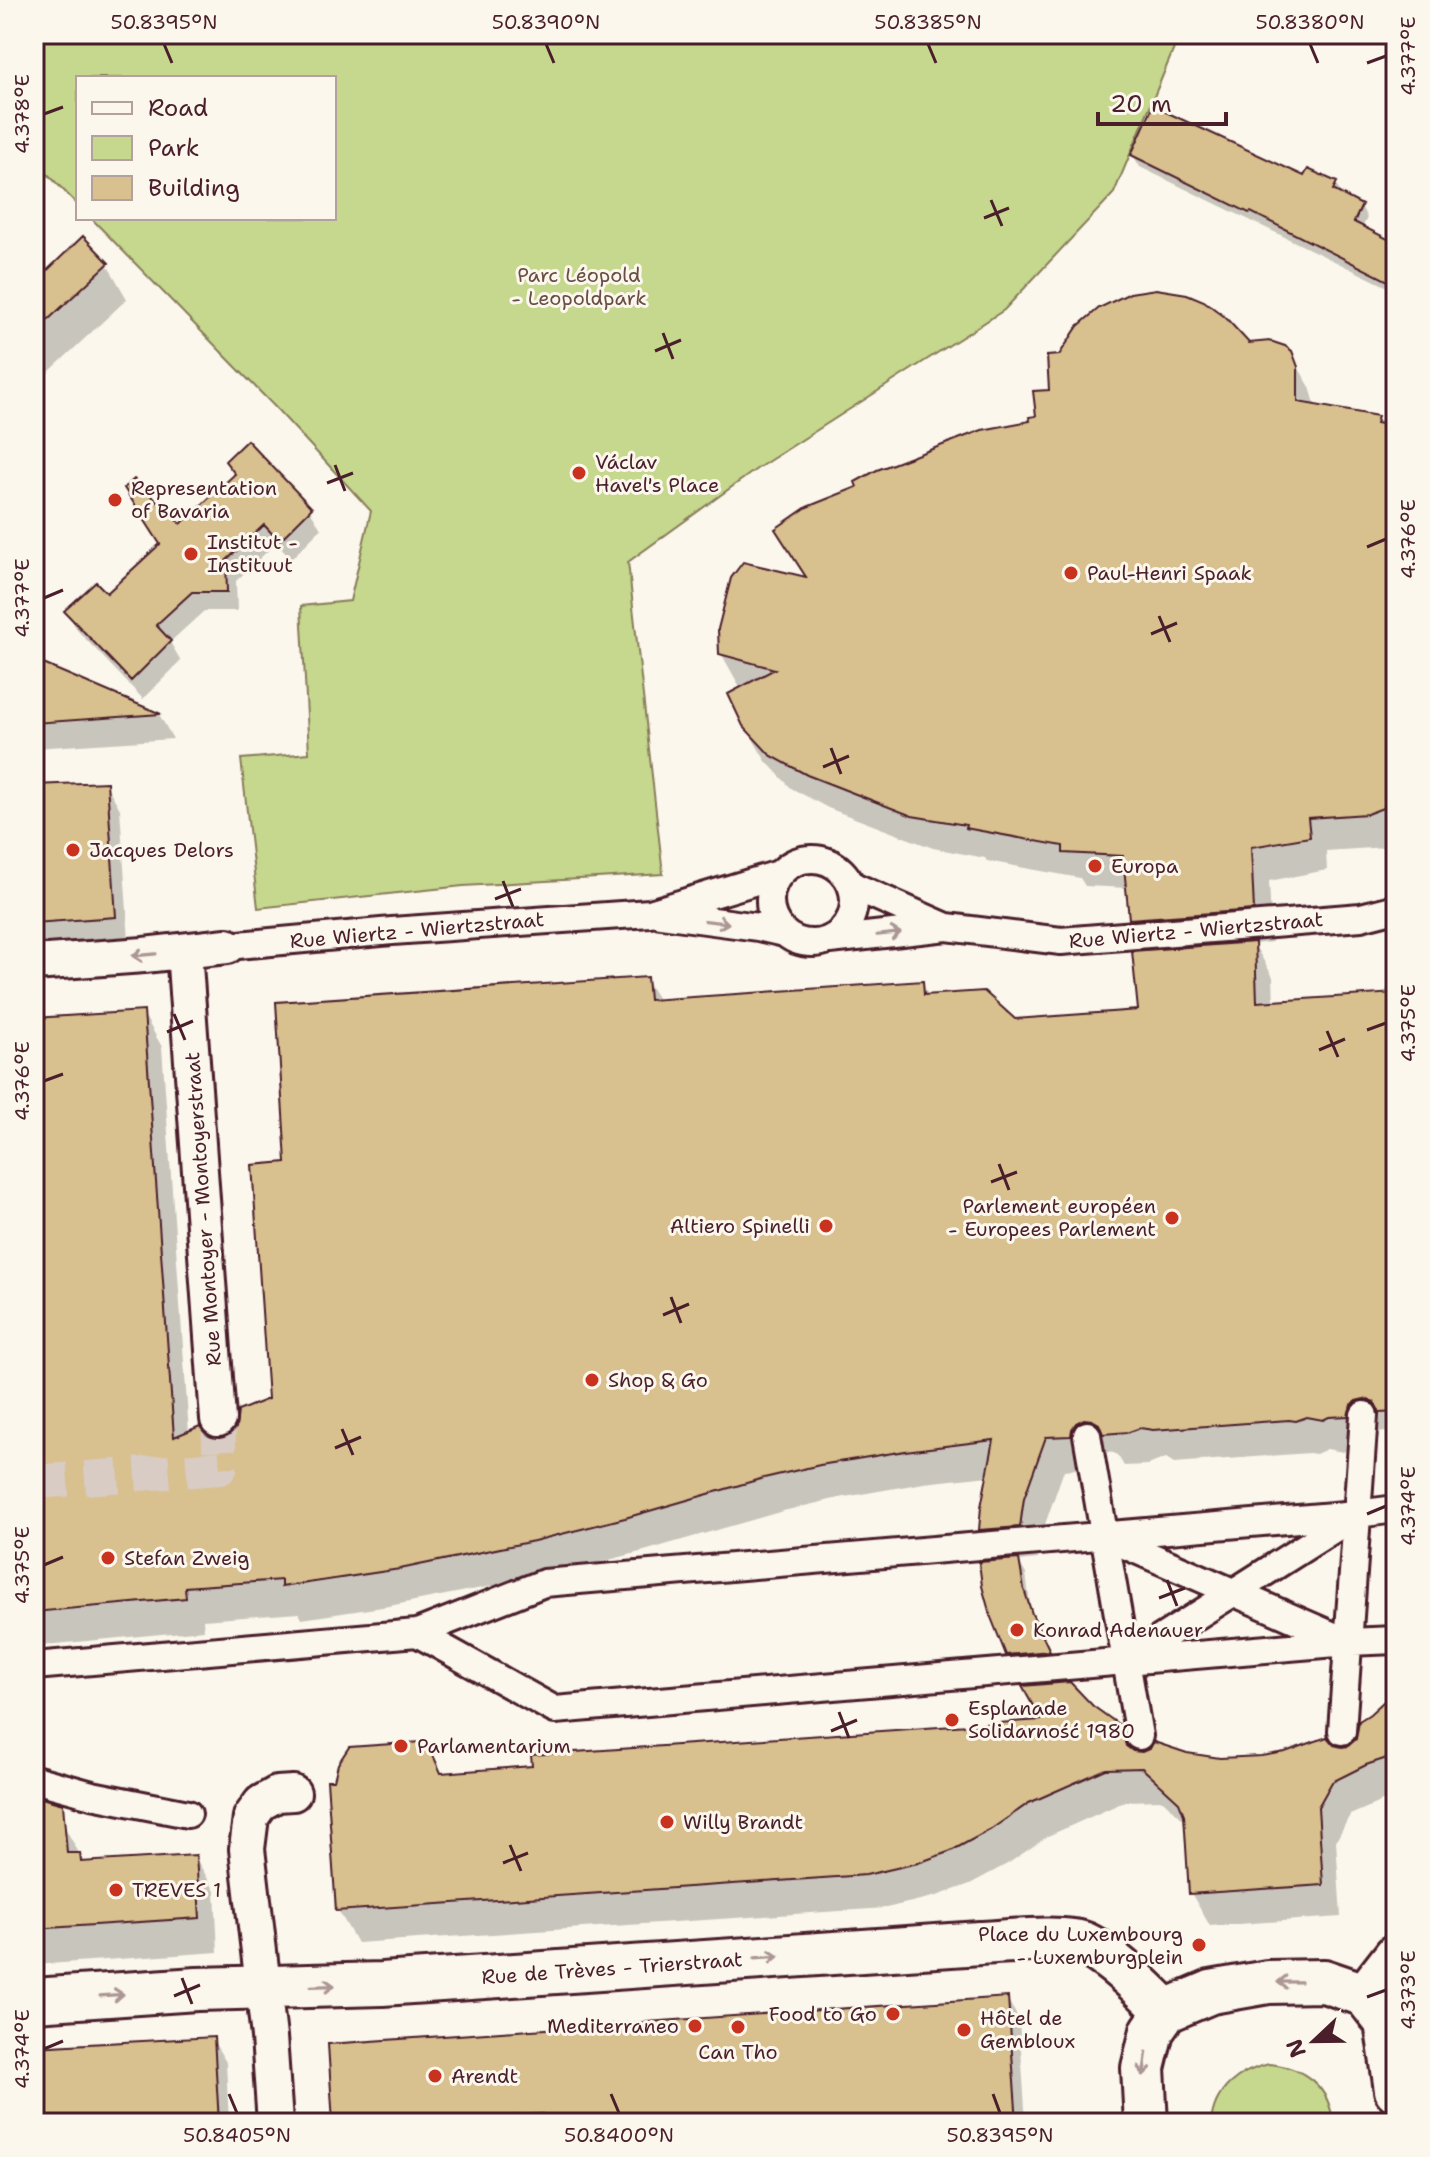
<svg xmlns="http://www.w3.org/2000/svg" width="1430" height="2157" viewBox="0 0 1430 2157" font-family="'Shantell Sans',sans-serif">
  <rect width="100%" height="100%" fill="#fbf7ec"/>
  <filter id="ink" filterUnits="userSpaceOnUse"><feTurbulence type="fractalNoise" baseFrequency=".0125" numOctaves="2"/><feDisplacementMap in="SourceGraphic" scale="16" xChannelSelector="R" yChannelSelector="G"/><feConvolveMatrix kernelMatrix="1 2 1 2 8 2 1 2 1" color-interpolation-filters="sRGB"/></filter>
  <g filter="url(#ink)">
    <path fill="#c6d88d" stroke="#887c5c" stroke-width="2" d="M34,34H1180L1114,193L1004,310L758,468L628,562L663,874L463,886L258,908L241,759L309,753L301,606L350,601L371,511L274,406L91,218H334V78H78V205L34,160Z
      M1269,2064C1304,2067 1330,2087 1333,2123H1211C1214,2090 1238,2071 1269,2064Z"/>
    <path fill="#0003" d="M1133,155L1335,183L1342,195L1361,206L1367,218L1362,228L1396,245V291L1140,167Z
      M107,264L127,299L34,386V272L43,277Z
      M1248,345L1290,353L1310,387L1316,407L1396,423V843L1387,847L1326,851L1327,870L1269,881L1272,942L1254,944L1273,977L1274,1003L1381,996L1396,979V1438L1394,1435L1386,1432L1377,1433L1343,1452L1327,1449L1316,1454L1309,1453L1174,1463L1166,1458L1148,1465L1124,1466L1118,1456L1114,1453L1105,1452L1095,1456L1090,1468L1064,1470L1042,1533L1038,1559L1018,1561L1026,1574L1030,1604L1038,1629L1055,1664L1015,1668L1007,1654L1000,1562L981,1530L989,1476L924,1483L839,1498L783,1511L644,1551L554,1574L389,1606L302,1619L299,1613L203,1620L204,1630L34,1646V1020L143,1013L162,1047L189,1433L219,1441L230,1438L270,1400L288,1163L646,980L659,1001L922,983L929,997L1014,1021L1140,1012L1150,952L1131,919L1128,888L1085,886L1080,878L987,861L985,858L933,848L828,808L791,788L765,760L745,725L741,689L721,653L808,579L1033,423Z
      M227,462L310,510L321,529L291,559L276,543L236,581L237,611H204L170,642L181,661L143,699L78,631L67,612L107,596L181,527L235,475Z
      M34,663L160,716L173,739L34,748Z
      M106,784L120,809L129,941L34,948V787Z
      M1396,1693V1795L1350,1815L1336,1841L1341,1917L1210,1926L1191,1893L1186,1822L1163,1800L1126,1801L1048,1836L1009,1863L970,1884L937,1896L886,1908L357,1943L338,1910L442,1774L1045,1722L1092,1708L1120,1727L1134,1753L1187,1755L1220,1760L1261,1758L1333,1746L1349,1747Z
      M34,1822L63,1824L84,1862L195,1857L215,1891L218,1952L34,1965Z
      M1007,1999L1019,2019L1026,2123H335Z
      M212,2039L226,2062L229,2123H34V2050Z"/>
    <path fill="#d9c08f" stroke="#4a1f2b" stroke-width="2" d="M1153,106L1304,176L1308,169L1337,182L1333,190L1362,205L1354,222L1396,243V285L1251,212L1249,213L1131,155Z
      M83,236L109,263L34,333V283Z
      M1156,289L1187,294L1204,301L1225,317L1249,343L1270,341L1285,346L1292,351L1298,367V402L1378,416L1376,423L1396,427V803L1367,814L1308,818L1310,837L1251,847L1254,910L1129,919L1123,856L1063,853V846L965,828L966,825L912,816L807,775L770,755L743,726L728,694L775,669L719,654L718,629L731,578L743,562L806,577L775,529L807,507L857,487L855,482L877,470L982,430L1030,421L1029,417L1036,416L1033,391L1049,390L1047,356L1059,355L1078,326L1099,308L1130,293Z
      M247,440L312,508L279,541L264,525L226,561L227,592H192L156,625L171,641L131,681L64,611L96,582L107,593L160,544L124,488L134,479L181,524L235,474L225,461Z
      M34,660L161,714L34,723Z
      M107,782L116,917L34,923V785Z
      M1255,942L1257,1002L1396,993V1412L1380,1413L1374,1402L1364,1399L1356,1401L1351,1405L1348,1416L1329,1417L1323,1420L1307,1417L1296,1421L1289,1420L1153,1430L1140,1428L1129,1432L1103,1434L1099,1424L1092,1420L1084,1419L1076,1423L1072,1429L1071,1436L1046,1437L1024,1498L1020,1527L979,1530L981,1507L994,1440L905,1451L820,1465L764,1478L625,1518L534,1541L400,1569L281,1587V1580L185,1587L186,1598L34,1612V1018L144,1011L174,1437L200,1426L209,1437L219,1439L229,1436L236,1428L238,1411L268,1399L252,1165L286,1162L276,1002L647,977L649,1000L923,981L924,995L984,991L1015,1019L1138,1010L1132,951Z
      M1019,1559L1024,1589L1032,1614L1050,1651L1006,1655L990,1615L982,1586L979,1562Z
      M1070,1682L1093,1706L1121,1726L1126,1746L1133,1751L1142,1752L1149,1749L1154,1742L1187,1753L1220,1758L1261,1756L1285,1752L1327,1737L1334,1745L1342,1747L1348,1746L1356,1739L1359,1721L1370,1714L1396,1690V1755L1366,1765L1332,1782L1318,1807L1323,1885L1189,1894L1184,1815L1179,1802L1142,1768L1106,1769L1029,1803L990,1830L951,1851L918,1863L866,1875L336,1911L327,1780H334L338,1764L349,1747L421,1742L433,1755L441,1773L532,1766L531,1755L1041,1720L1022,1686Z
      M34,1796L63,1804L67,1853H80L81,1862L196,1855L200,1918L34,1929Z
      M1008,1997L1017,2123H543L542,2114L452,2120V2123H333L328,2044Z
      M214,2037L219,2123H34V2047Z"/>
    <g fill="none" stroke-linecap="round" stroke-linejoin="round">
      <path stroke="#d8ccc5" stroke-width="34" stroke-dasharray="34 17" stroke-linecap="butt" d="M34,1482L220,1468L218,1419"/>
      <g stroke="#4a1f2b" stroke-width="32">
        <path id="pedestrian" d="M770 901a42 42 0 1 1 84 0a42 42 0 1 1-84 0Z
          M851,885L944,926
          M661,914L758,927L784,933
          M830,940L947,927L1061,941L1361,917L1396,908
          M227,946L392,931L650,913L779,874
          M1087,1435L1139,1736
          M1109,1538L1345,1641
          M417,1633L555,1710L1348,1642L1396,1640
          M1130,1658L1354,1516
          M34,1666L417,1633L544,1583L1357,1514L1396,1509
          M1342,1731L1364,1415
          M34,1779L92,1795L188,1814"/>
      </g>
      <g stroke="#4a1f2b" stroke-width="40">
        <path id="minor" d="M184,951L218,1419
          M34,963L144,955L227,946
          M275,2123L269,2037L247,1849L251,1817L261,1803L277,1794L293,1793"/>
      </g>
      <g stroke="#4a1f2b" stroke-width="48">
        <path id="tertiary" d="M1365,1995L1396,1955
          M34,2000L197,1989L382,1984L980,1943C1003,1942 1066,1935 1085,1944C1112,1957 1144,1989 1166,2011
          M1146,2123L1143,2068L1152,2031L1166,2011L1211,1992L1268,1982L1324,1981L1365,1995L1386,2022L1396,2090"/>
      </g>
      <use href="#pedestrian" stroke="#fbf7ec" stroke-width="26"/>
      <use href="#minor" stroke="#fbf7ec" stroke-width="34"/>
      <use href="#tertiary" stroke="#fbf7ec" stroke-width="42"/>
    </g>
    <defs><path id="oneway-shaft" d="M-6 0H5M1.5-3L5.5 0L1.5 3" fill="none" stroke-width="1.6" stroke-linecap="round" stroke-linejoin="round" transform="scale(2)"/></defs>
    <g stroke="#ab9695">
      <use href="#oneway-shaft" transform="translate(717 922) rotate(7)"/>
      <use href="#oneway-shaft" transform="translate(889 934) rotate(-6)"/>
      <use href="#oneway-shaft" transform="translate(144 955) rotate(175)"/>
      <use href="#oneway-shaft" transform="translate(767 1957) rotate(-4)"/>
      <use href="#oneway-shaft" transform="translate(1289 1982) rotate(179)"/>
      <use href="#oneway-shaft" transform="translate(323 1986) rotate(-2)"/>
      <use href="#oneway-shaft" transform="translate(112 1995) rotate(-4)"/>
      <use href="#oneway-shaft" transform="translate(1145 2064) rotate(98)"/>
    </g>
  </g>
  <path fill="none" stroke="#4a1f2b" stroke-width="3" d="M164,44L172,63M546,44L554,63M928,44L936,63M1310,44L1318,63M1367,63L1386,56M44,114L63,107M991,200L1002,226M984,218L1009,208M663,333L673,359M655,351L681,340M335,465L345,491M327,483L353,473M1367,547L1386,539M44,598L63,590M1159,616L1170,642M1151,634L1177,623M831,748L841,774M823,767L849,756M503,881L513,907M495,899L521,889M174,1014L185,1040M1367,1030L1386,1023M1327,1031L1338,1057M167,1032L193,1021M1319,1050L1345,1039M44,1081L63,1074M999,1164L1009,1190M991,1182L1017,1172M671,1297L681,1323M663,1315L689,1304M342,1429L353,1455M335,1448L361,1437M1367,1514L1386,1506M44,1565L63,1557M1167,1580L1177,1606M1159,1598L1185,1588M839,1712L849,1738M831,1731L857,1720M510,1845L521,1871M503,1863L528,1853M182,1978L192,2004M174,1996L200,1985M1367,1997L1386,1990M44,2049L63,2041M229,2094L237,2113M611,2094L619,2113M993,2094L1000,2113"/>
  <g fill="#c8321e" stroke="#fbf7ec" stroke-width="3">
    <circle cx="579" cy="473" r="8"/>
    <circle cx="115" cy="500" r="8"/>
    <circle cx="191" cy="554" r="8"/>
    <circle cx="1071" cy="573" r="8"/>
    <circle cx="73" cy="850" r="8"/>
    <circle cx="1095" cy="866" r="8"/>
    <circle cx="1172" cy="1218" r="8"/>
    <circle cx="826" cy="1226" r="8"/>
    <circle cx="592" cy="1380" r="8"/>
    <circle cx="108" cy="1558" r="8"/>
    <circle cx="1017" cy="1630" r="8"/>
    <circle cx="952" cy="1720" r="8"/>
    <circle cx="401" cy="1746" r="8"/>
    <circle cx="667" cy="1822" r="8"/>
    <circle cx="116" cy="1890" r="8"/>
    <circle cx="1199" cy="1945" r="8"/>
    <circle cx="893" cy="2014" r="8"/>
    <circle cx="695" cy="2026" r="8"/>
    <circle cx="738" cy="2027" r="8"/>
    <circle cx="964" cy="2030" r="8"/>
    <circle cx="435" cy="2076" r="8"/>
  </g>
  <g text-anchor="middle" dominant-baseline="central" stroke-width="6" stroke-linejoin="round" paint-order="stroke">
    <g font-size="20" fill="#694d44" stroke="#fbf7ec">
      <text x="579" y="275">Parc Léopold<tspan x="579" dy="23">- Leopoldpark</tspan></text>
    </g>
    <g font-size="20" fill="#4a1f2b" stroke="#fbf7ec" text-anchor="start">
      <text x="595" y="462">Václav<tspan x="595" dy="23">Havel's Place</tspan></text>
      <text x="131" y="488">Representation<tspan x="131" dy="23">of Bavaria</tspan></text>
      <text x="207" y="542">Institut -<tspan x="207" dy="23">Instituut</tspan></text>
      <text x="1087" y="573">Paul-Henri Spaak</text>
      <text x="89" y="850">Jacques Delors</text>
      <text x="1111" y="866">Europa</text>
      <text x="1156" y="1206" text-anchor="end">Parlement européen<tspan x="1156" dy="23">- Europees Parlement</tspan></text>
      <text x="810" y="1226" text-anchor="end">Altiero Spinelli</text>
      <text x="608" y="1380">Shop &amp; Go</text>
      <text x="124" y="1558">Stefan Zweig</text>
      <text x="1033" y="1630">Konrad Adenauer</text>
      <text x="968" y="1708">Esplanade<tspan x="968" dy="23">Solidarność 1980</tspan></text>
      <text x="417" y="1746">Parlamentarium</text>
      <text x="683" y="1822">Willy Brandt</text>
      <text x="132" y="1890">TREVES 1</text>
      <text x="1183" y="1934" text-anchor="end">Place du Luxembourg<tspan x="1183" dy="23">- Luxemburgplein</tspan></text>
      <text x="877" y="2014" text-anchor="end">Food to Go</text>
      <text x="980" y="2018">Hôtel de<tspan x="980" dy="23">Gembloux</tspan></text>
      <text x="679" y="2026" text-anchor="end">Mediterraneo</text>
      <text x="738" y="2052" text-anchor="middle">Can Tho</text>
      <text x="451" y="2076">Arendt</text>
    </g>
    <g font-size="20" fill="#4a1f2b" stroke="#fbf7ec">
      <text transform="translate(417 930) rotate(-5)">Rue Wiertz - Wiertzstraat</text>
      <text transform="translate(1196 930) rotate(-5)">Rue Wiertz - Wiertzstraat</text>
      <text transform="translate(203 1209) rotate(-94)">Rue Montoyer - Montoyerstraat</text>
      <text transform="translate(612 1968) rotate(-4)">Rue de Trèves - Trierstraat</text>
    </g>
  </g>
  <rect width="1430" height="2157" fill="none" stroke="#fbf7ec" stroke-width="88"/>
  <rect x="76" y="76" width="260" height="144" fill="#fbf7ec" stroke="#b4a19f" stroke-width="2"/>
  <rect x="92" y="102" width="40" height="12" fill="#fbf7ec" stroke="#b4a19f" stroke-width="2"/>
  <text x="148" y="116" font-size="24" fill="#4a1f2b">Road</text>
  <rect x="92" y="136" width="40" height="24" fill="#c6d88d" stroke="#b4a19f" stroke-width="2"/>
  <text x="148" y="156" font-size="24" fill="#4a1f2b">Park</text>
  <rect x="92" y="176" width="40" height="24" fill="#d9c08f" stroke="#b4a19f" stroke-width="2"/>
  <text x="148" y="196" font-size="24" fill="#4a1f2b">Building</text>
  <g transform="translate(1314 2041) rotate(248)" stroke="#fbf7ec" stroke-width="6" paint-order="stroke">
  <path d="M0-6L14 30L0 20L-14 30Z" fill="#4a1f2b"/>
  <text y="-12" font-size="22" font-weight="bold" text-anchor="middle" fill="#4a1f2b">N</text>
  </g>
  <path d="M1098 112v12h128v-12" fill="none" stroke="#4a1f2b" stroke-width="4"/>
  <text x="1110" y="112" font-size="24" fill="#4a1f2b" stroke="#fbf7ec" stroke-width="6" paint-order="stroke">20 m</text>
  <rect x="44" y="44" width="1342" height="2069" fill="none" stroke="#4a1f2b" stroke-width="3"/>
  <g font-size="20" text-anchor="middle" fill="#4a1f2b">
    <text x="164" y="29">50.8395°N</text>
    <text x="546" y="29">50.8390°N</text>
    <text x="928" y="29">50.8385°N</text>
    <text x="1310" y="29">50.8380°N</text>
    <text transform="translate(1408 56) rotate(-90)" y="7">4.377°E</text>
    <text transform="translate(22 114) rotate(-90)" y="7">4.378°E</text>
    <text transform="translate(1408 539) rotate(-90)" y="7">4.376°E</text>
    <text transform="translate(22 598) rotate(-90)" y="7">4.377°E</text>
    <text transform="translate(1408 1023) rotate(-90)" y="7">4.375°E</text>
    <text transform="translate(22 1081) rotate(-90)" y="7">4.376°E</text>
    <text transform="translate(1408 1506) rotate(-90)" y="7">4.374°E</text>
    <text transform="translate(22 1565) rotate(-90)" y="7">4.375°E</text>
    <text transform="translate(1408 1990) rotate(-90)" y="7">4.373°E</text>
    <text transform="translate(22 2049) rotate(-90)" y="7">4.374°E</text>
    <text x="237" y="2142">50.8405°N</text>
    <text x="619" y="2142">50.8400°N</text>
    <text x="1000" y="2142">50.8395°N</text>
  </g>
</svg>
